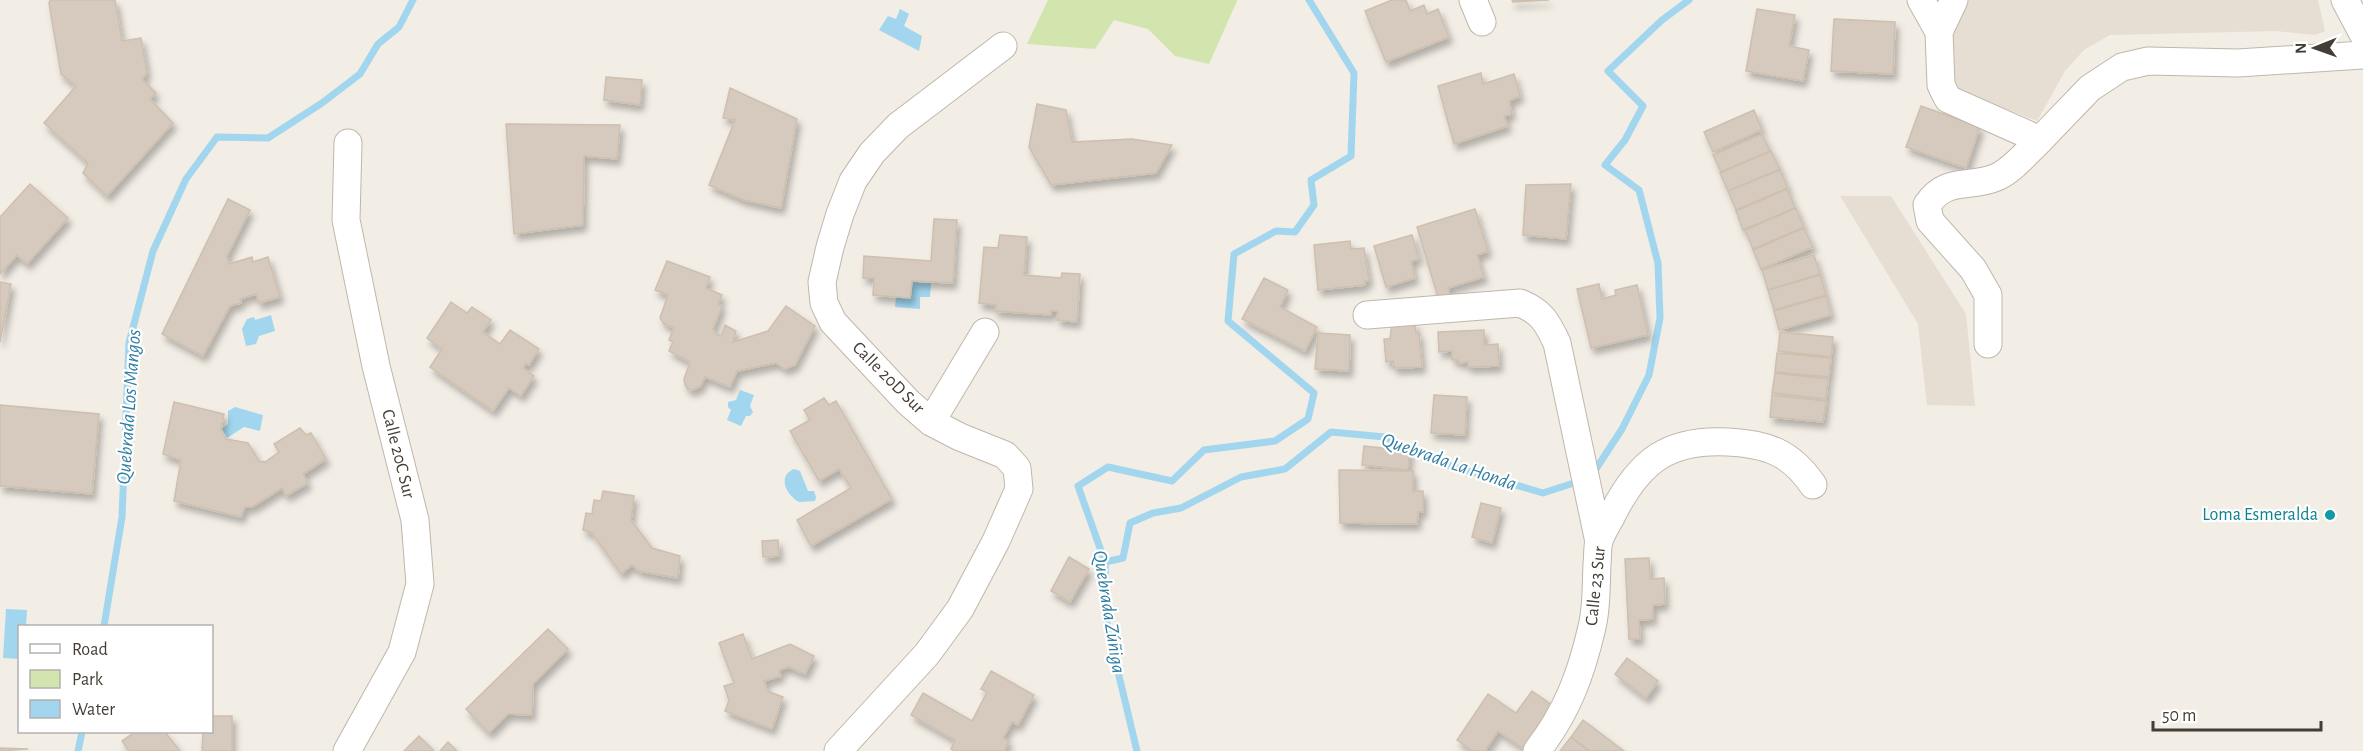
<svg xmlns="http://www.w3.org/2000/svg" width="2363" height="751" viewBox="0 0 2363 751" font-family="'Alegreya Sans',sans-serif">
  <defs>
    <filter id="shadow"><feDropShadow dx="3.5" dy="6" stdDeviation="3" flood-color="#0004"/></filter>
  </defs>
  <rect width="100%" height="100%" fill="#f2ede5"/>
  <path fill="#e6ded3" d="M1965,0H2318L2325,31L2315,35L2276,31L2110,35L2084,50L2065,71L2037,121L1948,87L1949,33Z
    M1840,196H1891L1966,314L1975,406L1927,405L1918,324Z"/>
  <path fill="#d2e5af" d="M1048,0H1237V1L1209,64L1175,56L1148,29L1114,20L1095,49L1027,44Z"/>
  <path fill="#a2d6ee" d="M900,9L909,14L904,26L922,36L919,51L879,30L888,16L896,19Z
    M912,282L931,283L930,297H920V309L895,307L896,297L911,298Z
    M271,315L275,331L259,336L256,344L246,346L242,329L247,319L254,317L255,320Z
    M740,390L754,395L750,406L753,412L750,416H746L741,426L727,420L731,410L728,407V402L736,400Z
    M235,407L263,415L260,431L244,427L227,438L222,429L228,424V411Z
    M794,469L800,471L808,491H814L816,497L815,501L799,502C786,495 777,476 794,469Z
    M6,609L27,610L26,626H20L19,659L3,658Z"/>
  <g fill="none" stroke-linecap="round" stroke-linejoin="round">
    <path stroke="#a2d6ee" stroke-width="7" d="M1592,475L1622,429L1649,375L1660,318L1658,263L1639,190L1605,165L1625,140L1643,106L1608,71L1662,20L1689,0
      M1105,562L1123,558L1130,523L1153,513L1181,508L1241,477L1285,469L1331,432L1385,437L1448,465L1543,493L1580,481
      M104,626L122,517L129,343L153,251L186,179L217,137L268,138L322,103L360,74L378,44L399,27L413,0
      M78,751L82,732
      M1137,751L1107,626L1105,562L1078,486L1108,467L1172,481L1204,450L1275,441L1308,419L1314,393L1228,321L1234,254L1276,231L1295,232L1314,205L1311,180L1351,156L1354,73L1309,0"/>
  </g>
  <path fill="#d6cabe" stroke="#cebfae" stroke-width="1.5" filter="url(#shadow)" d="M50,0H115L122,41L141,38L147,73L142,79L156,93L150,99L173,123L107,196L83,173L88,163L44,123L76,86L61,74L49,3Z
    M1392,0H1406L1410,11L1424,5L1427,14L1438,9L1449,37L1386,62L1365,11Z
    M1512,0H1549L1513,2Z
    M1757,9L1795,15L1789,46L1809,50L1803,81L1746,71Z
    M1834,19L1895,22L1893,74L1831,71Z
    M1481,73L1483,84L1514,74L1520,96L1509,101L1512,114L1504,116L1508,126L1454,144L1438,86Z
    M606,77L642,80L640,105L604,100Z
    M730,88L797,119L781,208L744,200L709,185L735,120L723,118Z
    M1037,104L1066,110L1072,142L1132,139L1172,145L1156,173L1051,185L1029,147Z
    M1921,106L1980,127L1966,168L1906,147Z
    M1754,110L1762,130L1713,152L1704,132Z
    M506,124L620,125L617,159L584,156L583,225L514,234Z
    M1762,134L1770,151L1721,172L1713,155Z
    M1771,151L1780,169L1728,191L1720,173Z
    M1780,170L1788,188L1736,210L1728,191Z
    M30,184L68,218L27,264L17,255L0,274V217Z
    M1571,184L1566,239L1523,235L1526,185Z
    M1787,189L1795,208L1743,230L1736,211Z
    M228,199L250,210L227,256L229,264L252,257L253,262L268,257L280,297L259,303L256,294L240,299L241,303L230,306L203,356L162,334Z
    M1796,208L1804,227L1753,249L1745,230Z
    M1475,209L1488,251L1477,255L1484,277L1448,288L1451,300L1440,304L1417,227Z
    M934,219L957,220L953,283L912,281L910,298L873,295L874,278H863L864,256L931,261Z
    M1804,228L1813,247L1761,269L1753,250Z
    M1000,235L1027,237L1024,275L1061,278L1062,273L1080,274L1077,322L1057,320L1058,311H1051V315L995,311L996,305L979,303L984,247L998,248Z
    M1412,235L1419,259L1411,261L1415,278L1386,287L1374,246Z
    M1350,241L1351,249L1364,248L1369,281H1364L1365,285L1318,290L1314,245Z
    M1814,255L1820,274L1768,290L1762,270Z
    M667,261L710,277L706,288L722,295L718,304L722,306L713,329L715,333L721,336L725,325L736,331L733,342L768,331L786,306L815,326L795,365L785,369L776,363L737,371L730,387L705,377L700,387L692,390L688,389L685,385L684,379L690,362L669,351L673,342L669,340L674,328L664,324L660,318L668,295L655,290Z
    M1820,275L1826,295L1774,310L1768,290Z
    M1264,278L1288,290L1280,307L1317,327L1305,351L1242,319Z
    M0,282L11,284L0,342Z
    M1599,284L1602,299L1616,295L1615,290L1637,285L1648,335L1591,348L1577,289Z
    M1826,296L1831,315L1779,330L1774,311Z
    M451,302L467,313L472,307L491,320L483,332L500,344L510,330L539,349L529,365L526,363L523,368L534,376L521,396L509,388L493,411L430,367L442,349L427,338Z
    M1415,323L1416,333H1419L1422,367L1394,368L1393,361L1386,362L1384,339H1390L1392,324Z
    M1484,330V345L1498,344L1499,366L1468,367V362L1459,363L1458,360H1452V351L1439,352L1438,332Z
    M1780,332L1833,337L1831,357L1778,351Z
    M1318,333L1350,335L1349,371L1315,369Z
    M1777,353L1831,358L1829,377L1775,372Z
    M1775,373L1828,379L1826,399L1772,393Z
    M1434,395L1467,397L1465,435L1431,433Z
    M1772,395L1826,401L1823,422L1770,417Z
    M824,398L829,405L836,401L892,499L811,546L797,520L851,488L839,469L819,481L790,431L810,420L804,410Z
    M174,402L224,414L221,429L226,439L248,443L259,461L265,462L279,452L274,444L300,428L306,435L311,433L326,459L303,474L308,483L286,496L282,488L252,507H245L241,517L174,501L181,460L163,454Z
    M0,405L99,414L92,494L0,486Z
    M1364,446L1410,451L1408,470L1362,465Z
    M1339,470L1413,471V491H1423V512H1418L1417,524L1340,523Z
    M603,491L634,496L631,520L652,548L680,556L678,578L639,571L632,565L621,574L592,533L583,530L586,513L592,514L594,500L601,501Z
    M1481,503L1501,508L1492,543L1472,537Z
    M778,540L779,556L763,557L762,541Z
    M1069,557L1089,569L1070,602L1051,591Z
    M1649,558L1650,579L1664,578L1665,604L1653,605V619L1639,620L1640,639H1629L1625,559Z
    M548,629L568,649L533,684L532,715L508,714L489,733L466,709Z
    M743,634L752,659L790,644L814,656L805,674L789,667L779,670L781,676L764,681L767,691L783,697L772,729L725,711L729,700L724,686L734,683L719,643Z
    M1627,658L1658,681L1646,698L1615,674Z
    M991,671L1034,695L1018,725L1012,722L1003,738L1009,741L1004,751H954L951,749L955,740L911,715L923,693L972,721L987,692L981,689Z
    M1532,691L1552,705L1523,748L1498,731L1485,751H1473L1457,740L1488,694L1516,713Z
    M212,716H232V751H202L203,732H212Z
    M1583,720L1624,751H1590L1571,737Z
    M135,732H165L180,751H129L122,741Z
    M419,736L434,751H404Z
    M1571,737L1588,751H1560Z
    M448,742L457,751H440Z
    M0,748L28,749L0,751Z"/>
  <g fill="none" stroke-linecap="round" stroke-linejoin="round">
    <g stroke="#c0b7ab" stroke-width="29">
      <path id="minor" d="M1473,0L1482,22
        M1921,0L1939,32L1941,85L1948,99L2040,140L2090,88L2122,67L2148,61L2238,63L2363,55
        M2345,0L2363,34
        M1939,32L1954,0
        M1367,315L1520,303C1542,312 1547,322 1557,343L1599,542
        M1988,344V295L1973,269L1930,221L1927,205C1946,176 1970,189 1997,177C2013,170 2027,152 2040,140
        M931,422L985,332
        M347,751L402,652L420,584L415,520L376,366L346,220L348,143
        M838,751L927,654L960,609L996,541L1019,489L1017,468L1005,455L960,437L931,422L908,402L833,322L824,303L822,282L830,247L840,214L853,181L872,153L898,126L1003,46
        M1537,751C1567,712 1581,675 1592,627C1597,607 1596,584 1597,564C1598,557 1597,548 1599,541C1602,531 1609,522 1613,513C1640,460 1669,439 1728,442C1768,444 1791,453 1813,485"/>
    </g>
    <use href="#minor" stroke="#fff" stroke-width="27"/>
  </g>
  <circle fill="#0f9aa8" stroke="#fff" stroke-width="2" cx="2330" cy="515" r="6"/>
  <g text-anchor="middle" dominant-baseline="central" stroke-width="4.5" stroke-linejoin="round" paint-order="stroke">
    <g font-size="18" fill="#443d35" stroke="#fff">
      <text transform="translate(888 378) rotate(45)">Calle 20D Sur</text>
      <text transform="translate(398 454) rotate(76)">Calle 20C Sur</text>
      <text transform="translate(1596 586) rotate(-84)">Calle 23 Sur</text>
    </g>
    <g font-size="18" fill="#0d838f" stroke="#fff" text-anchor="end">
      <text x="2318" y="515">Loma Esmeralda</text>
    </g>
    <g font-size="20" font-style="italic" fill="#307ea4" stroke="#fff">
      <text transform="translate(129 407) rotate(-86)">Quebrada Los Mangos</text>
      <text transform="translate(1449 462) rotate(19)">Quebrada La Honda</text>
      <text transform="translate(1109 612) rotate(81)">Quebrada Zúñiga</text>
    </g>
  </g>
  <rect x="18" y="625" width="195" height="108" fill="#ffffff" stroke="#b4b1ae" stroke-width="1.5"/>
  <rect x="30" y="644" width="30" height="9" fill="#ffffff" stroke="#b4b1ae" stroke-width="1.5"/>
  <text x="72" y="655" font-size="18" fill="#443d35">Road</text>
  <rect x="30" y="670" width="30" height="18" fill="#d2e5af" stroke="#b4b1ae" stroke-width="1.5"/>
  <text x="72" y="685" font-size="18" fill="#443d35">Park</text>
  <rect x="30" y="700" width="30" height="18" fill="#a2d6ee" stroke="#b4b1ae" stroke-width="1.5"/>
  <text x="72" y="715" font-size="18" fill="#443d35">Water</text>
  <g transform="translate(2315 48) rotate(269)" stroke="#ffffff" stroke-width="4.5" paint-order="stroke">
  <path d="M0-4.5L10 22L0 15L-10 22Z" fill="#443d35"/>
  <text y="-9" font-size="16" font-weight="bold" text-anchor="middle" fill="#443d35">N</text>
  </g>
  <path d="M2153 721v9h168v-9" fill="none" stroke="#443d35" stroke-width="3"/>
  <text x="2162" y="721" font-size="18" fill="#443d35" stroke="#ffffff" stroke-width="4.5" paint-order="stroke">50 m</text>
</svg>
